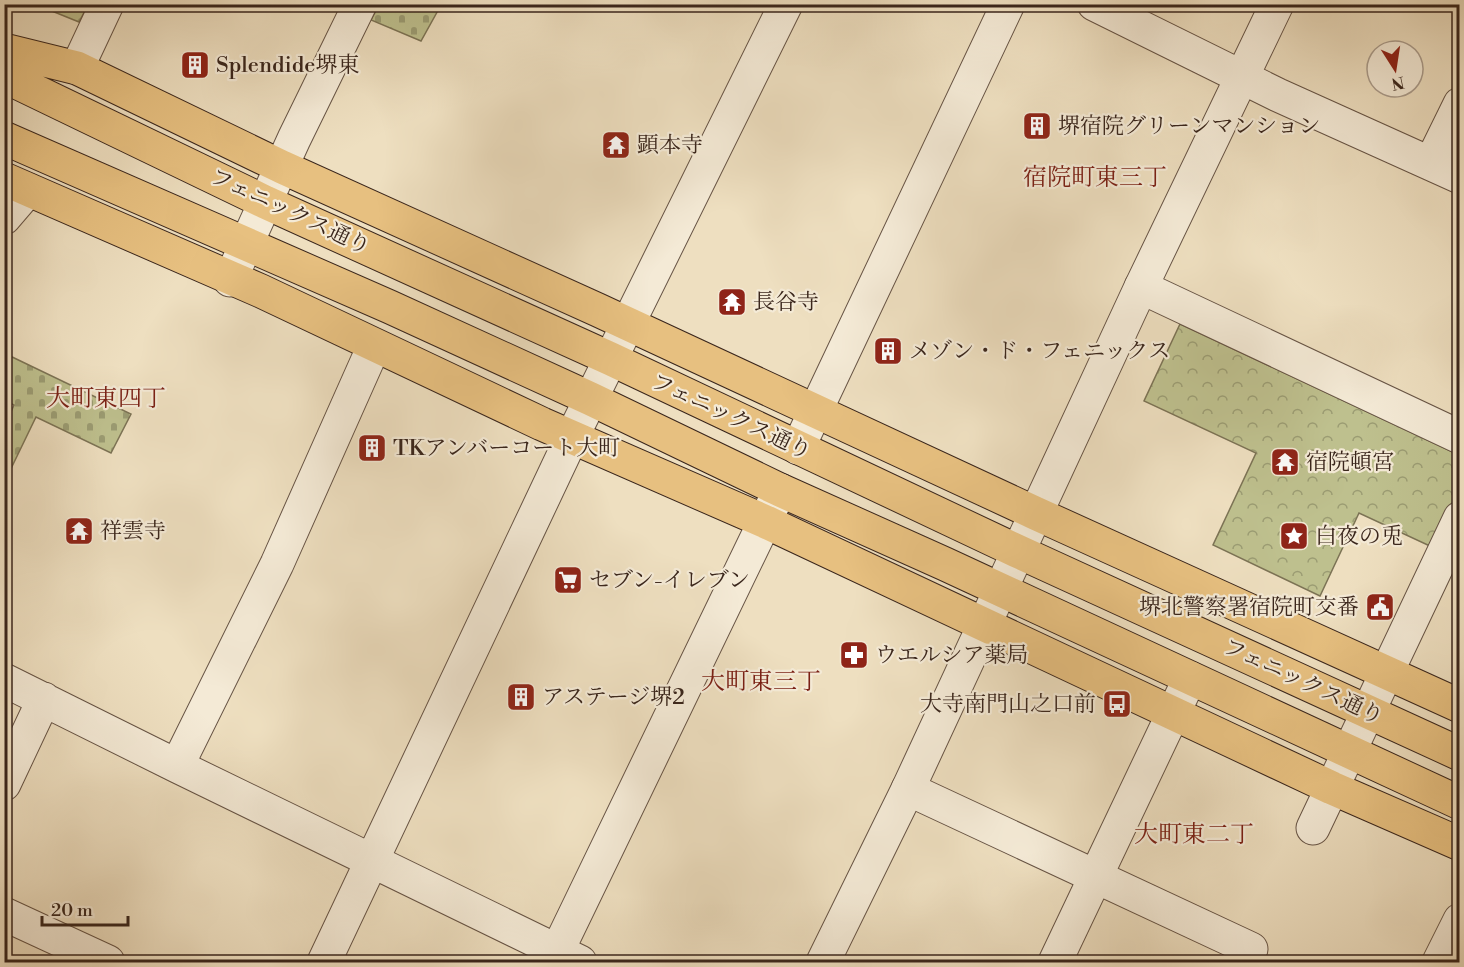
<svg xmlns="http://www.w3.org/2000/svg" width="1464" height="967" viewBox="0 0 1464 967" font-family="'Libre Bodoni','Noto Serif JP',serif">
  <defs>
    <pattern id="cemetery-stones" width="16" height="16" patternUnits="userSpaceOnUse" patternTransform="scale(1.5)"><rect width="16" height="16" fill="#bec08e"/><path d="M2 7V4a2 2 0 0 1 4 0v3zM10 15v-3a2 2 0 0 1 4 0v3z" fill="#9b9c73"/></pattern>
    <pattern id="park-crowns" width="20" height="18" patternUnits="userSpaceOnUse" patternTransform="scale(1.5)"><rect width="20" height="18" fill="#bec08e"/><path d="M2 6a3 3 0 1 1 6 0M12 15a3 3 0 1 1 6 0" fill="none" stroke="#9b9c73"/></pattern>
  </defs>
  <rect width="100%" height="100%" fill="#eedfc0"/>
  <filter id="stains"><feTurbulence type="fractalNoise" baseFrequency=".00333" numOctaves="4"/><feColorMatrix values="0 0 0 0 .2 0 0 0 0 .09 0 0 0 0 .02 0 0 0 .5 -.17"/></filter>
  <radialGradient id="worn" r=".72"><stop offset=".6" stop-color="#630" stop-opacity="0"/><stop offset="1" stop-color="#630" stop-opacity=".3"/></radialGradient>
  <path fill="url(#cemetery-stones)" stroke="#7c7355" stroke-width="1.5" d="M379,5V4L441,5L421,41L371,20Z
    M8,355L131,414L111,453L36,417L5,481V425L14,405L5,400V362Z"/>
  <path fill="url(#park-crowns)" stroke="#7c7355" stroke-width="1.5" d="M37,5L88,4V5L79,22Z
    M1180,324L1459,455V489L1432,547L1359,513L1320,596L1213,545L1256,453L1144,401Z"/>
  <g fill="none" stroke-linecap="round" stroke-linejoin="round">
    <g stroke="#675445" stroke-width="35">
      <path id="minor" d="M1094,4L1278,95L1460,177
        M77,68L107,4
        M1431,163L1460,104
        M4,218L28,190
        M230,280L294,139L360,4
        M1141,287L1460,437
        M798,448L1008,4
        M4,680L177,766L580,962
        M177,766L277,564L374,346
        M4,784L44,699
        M908,789L1251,949
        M1313,828L1460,518
        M4,914L108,962
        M324,962L572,437L786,4
        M552,962L780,490
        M1055,962L1190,678
        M1439,962L1460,920"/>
    </g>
    <g stroke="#675445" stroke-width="35">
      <path id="tertiary" d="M823,962L908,789L1141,287L1277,4"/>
    </g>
    <g stroke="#3a261c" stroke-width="35">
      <path id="trunk" d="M4,50L77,68L282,167L598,310L1035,513L1460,706
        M4,76L265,202L611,359L1017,551L1460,754
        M4,138L390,307L591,399L780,490L945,564L1460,803
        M4,179L261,291L542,424L766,522L1332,788L1460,844"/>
    </g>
    <use href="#minor" stroke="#f4ead6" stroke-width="33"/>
    <use href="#tertiary" stroke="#f4ead6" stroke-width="33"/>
    <use href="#trunk" stroke="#e7c080" stroke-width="33"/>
  </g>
  <defs>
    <g id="building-square" transform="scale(1.5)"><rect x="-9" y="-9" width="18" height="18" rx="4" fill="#8f2418" stroke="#f4ead6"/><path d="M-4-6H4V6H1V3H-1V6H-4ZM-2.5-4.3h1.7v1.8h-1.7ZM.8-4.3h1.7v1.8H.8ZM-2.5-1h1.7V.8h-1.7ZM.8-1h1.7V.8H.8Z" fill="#fff"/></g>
    <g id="temple-square" transform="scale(1.5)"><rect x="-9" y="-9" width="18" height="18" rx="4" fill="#8f2418" stroke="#f4ead6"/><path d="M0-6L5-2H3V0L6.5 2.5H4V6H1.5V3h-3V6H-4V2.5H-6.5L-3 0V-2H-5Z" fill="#fff"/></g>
    <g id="sight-square" transform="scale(1.5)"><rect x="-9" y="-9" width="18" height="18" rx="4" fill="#8f2418" stroke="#f4ead6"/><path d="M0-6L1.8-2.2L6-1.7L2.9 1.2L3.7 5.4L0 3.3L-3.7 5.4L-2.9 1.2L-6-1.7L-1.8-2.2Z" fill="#fff"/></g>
    <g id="supermarket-square" transform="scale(1.5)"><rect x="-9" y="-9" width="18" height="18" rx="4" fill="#8f2418" stroke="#f4ead6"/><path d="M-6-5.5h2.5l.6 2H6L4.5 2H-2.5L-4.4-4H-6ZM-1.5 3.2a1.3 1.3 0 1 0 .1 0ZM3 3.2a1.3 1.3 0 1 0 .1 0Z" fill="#fff"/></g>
    <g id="civic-square" transform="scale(1.5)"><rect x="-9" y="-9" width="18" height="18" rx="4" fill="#8f2418" stroke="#f4ead6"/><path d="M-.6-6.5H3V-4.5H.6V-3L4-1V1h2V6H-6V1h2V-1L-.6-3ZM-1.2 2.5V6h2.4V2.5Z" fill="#fff"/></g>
    <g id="pharmacy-square" transform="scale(1.5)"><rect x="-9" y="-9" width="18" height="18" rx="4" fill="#8f2418" stroke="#f4ead6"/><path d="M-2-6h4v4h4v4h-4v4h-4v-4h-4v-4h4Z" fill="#fff"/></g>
    <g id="bus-square" transform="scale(1.5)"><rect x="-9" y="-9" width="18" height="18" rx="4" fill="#8f2418" stroke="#f4ead6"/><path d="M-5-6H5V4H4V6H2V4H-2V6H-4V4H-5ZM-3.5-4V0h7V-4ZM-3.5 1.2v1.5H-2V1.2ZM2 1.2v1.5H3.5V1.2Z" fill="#fff"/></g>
  </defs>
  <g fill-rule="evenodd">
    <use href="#building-square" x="195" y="65"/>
    <use href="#building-square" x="1037" y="126"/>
    <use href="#temple-square" x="616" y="145"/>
    <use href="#temple-square" x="732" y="302"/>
    <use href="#building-square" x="888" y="351"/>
    <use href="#building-square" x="372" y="448"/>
    <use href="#temple-square" x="1285" y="462"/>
    <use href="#temple-square" x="79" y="531"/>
    <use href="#sight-square" x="1294" y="536"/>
    <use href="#supermarket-square" x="568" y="580"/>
    <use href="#civic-square" x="1380" y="607"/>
    <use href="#pharmacy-square" x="854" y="655"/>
    <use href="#building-square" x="521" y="697"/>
    <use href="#bus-square" x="1117" y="704"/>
  </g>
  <g text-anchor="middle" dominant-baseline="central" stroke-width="4.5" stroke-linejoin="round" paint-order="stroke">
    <g font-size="22" fill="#3a261c" stroke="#f4ead6" text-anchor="start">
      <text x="216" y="65">Splendide堺東</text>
      <text x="1058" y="126">堺宿院グリーンマンション</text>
      <text x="637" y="145">顕本寺</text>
      <text x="753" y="302">長谷寺</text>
      <text x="909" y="351">メゾン・ド・フェニックス</text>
      <text x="393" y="448">TKアンバーコート大町</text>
      <text x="1306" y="462">宿院頓宮</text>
      <text x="100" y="531">祥雲寺</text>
      <text x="1315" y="536">白夜の兎</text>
      <text x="589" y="580">セブン-イレブン</text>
      <text x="1359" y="607" text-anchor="end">堺北警察署宿院町交番</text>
      <text x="875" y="655">ウエルシア薬局</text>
      <text x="542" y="697">アステージ堺2</text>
      <text x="1096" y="704" text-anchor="end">大寺南門山之口前</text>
    </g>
    <g font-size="22" fill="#3a261c" stroke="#f4ead6">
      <text transform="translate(290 212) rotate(25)">フェニックス通り</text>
      <text transform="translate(731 417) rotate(25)">フェニックス通り</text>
      <text transform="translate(1303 682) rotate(25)">フェニックス通り</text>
    </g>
    <g font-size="24" fill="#7a1f14" stroke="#f4ead6">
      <text x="1095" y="178">宿院町東三丁</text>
      <text x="106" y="399">大町東四丁</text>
      <text x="761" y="682">大町東三丁</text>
      <text x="1194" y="835">大町東二丁</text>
    </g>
  </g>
  <rect width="1464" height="967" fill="none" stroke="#eedfc0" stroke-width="24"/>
  <rect x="6" y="6" width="1452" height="955" fill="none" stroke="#3a261c" stroke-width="3"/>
  <rect x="12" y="12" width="1440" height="943" fill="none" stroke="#3a261c" stroke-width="1.5"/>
  <g transform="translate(1395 69) rotate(168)"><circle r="28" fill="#f4ead6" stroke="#aa9c8c" stroke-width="1.5"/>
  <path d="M0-4.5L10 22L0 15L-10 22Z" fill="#8f2418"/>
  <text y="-9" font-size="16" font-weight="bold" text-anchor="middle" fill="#3a261c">N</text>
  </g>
  <path d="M42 916v9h86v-9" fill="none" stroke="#3a261c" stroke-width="3"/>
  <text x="51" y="916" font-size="18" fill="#3a261c" stroke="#f4ead6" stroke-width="4.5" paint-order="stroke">20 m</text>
  <rect width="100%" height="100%" filter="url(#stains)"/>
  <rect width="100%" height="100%" fill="url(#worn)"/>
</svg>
